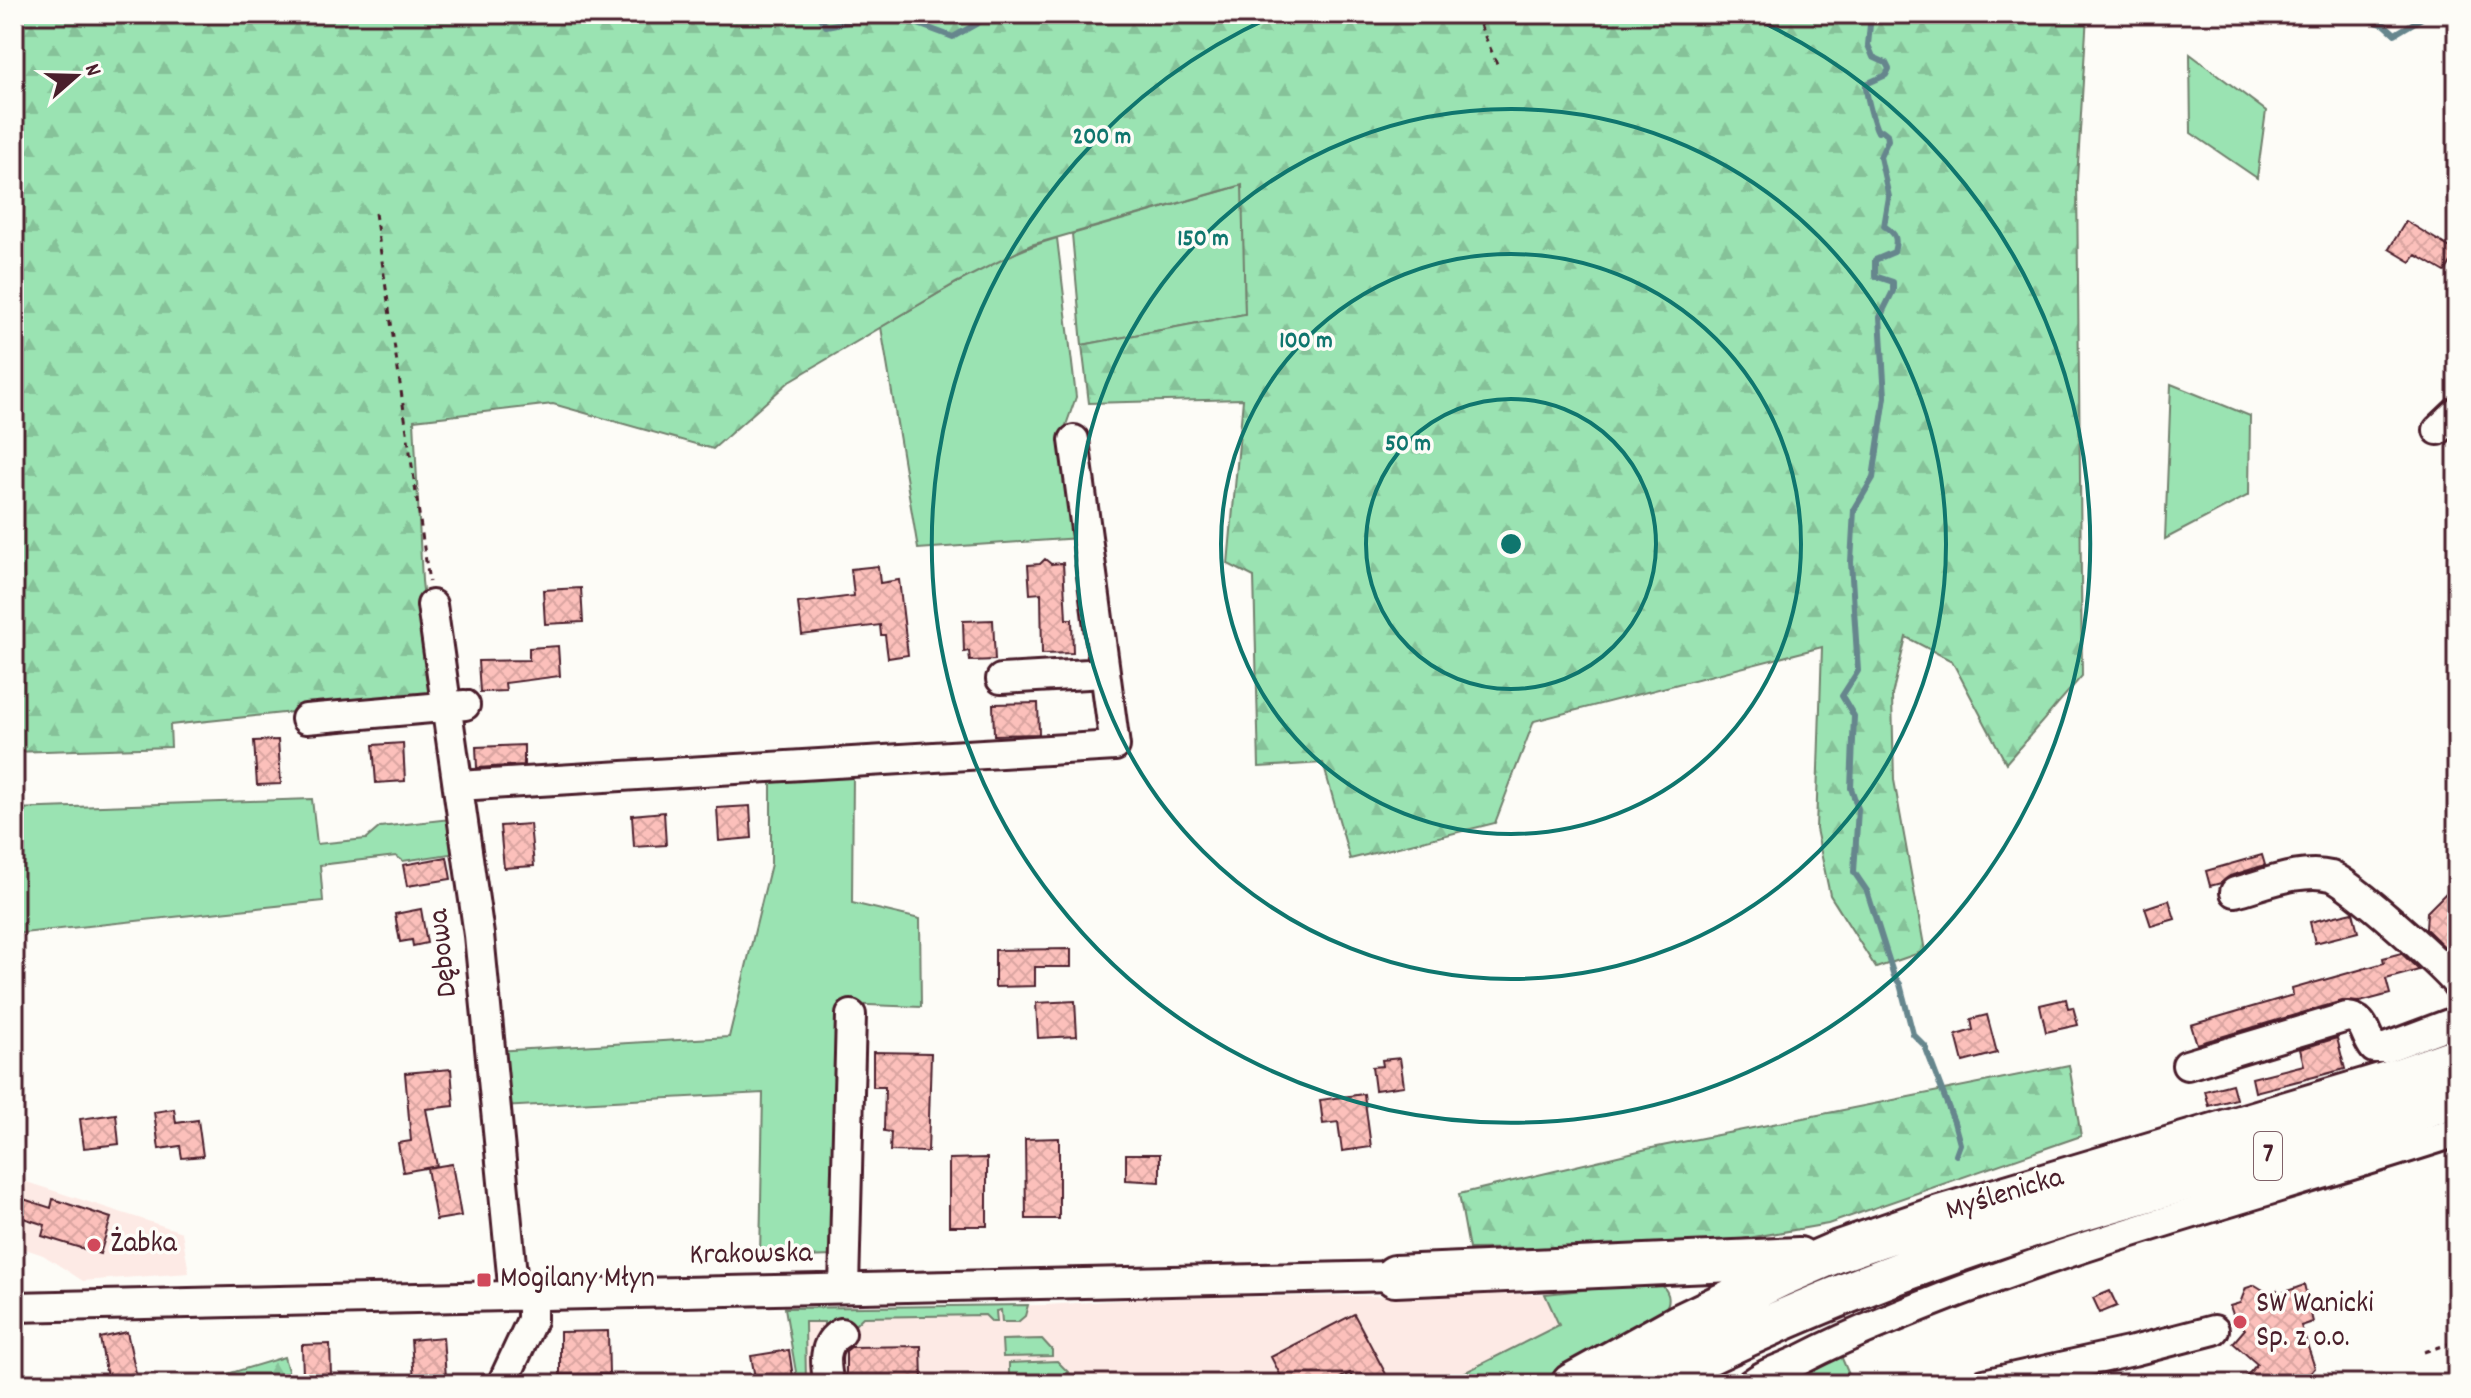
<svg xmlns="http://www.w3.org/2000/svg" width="2471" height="1398" viewBox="0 0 2471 1398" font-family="Dekko,sans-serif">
  <defs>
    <pattern id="forest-firs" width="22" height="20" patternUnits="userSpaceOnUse" patternTransform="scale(2)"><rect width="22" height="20" fill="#9ae3b2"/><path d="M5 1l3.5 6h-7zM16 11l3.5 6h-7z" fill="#86c299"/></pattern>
    <pattern id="building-cross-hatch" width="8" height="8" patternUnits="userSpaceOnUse" patternTransform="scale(2)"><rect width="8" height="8" fill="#fcc0bb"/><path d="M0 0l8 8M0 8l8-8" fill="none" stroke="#daa5a1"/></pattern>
  </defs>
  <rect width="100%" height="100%" fill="#fdfcf7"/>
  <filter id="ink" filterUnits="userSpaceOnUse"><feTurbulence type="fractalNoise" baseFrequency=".0125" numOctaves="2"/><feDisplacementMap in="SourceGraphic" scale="16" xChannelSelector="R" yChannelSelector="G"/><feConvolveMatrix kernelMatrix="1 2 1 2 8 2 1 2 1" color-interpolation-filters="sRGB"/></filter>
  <g filter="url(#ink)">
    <path fill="#fdeae5" d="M14,1178L182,1232L189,1273L83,1281L43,1255L14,1245Z
      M1545,1294L1559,1324L1442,1384H798L785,1308L1046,1305L1153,1298Z"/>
    <path fill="#9ae3b2" stroke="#72816e" stroke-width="2" d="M2190,54L2266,111L2257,178L2191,133Z
      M1243,185L1245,314L1082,345L1072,234Z
      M1057,238L1076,397L1065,428L1079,538L918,549L881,327C937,295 994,256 1057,238Z
      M2171,384L2250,416L2249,495L2165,539Z
      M853,772L852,903L920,919L921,1007L841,1004L836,1256L760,1258L763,1093L501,1107L496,1051L729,1037L771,864V775Z
      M312,799L317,844L366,839L380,827L450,819L457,853L403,861L396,856L320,865L323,901L14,934V809Z
      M1649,1283L1661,1284C1676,1299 1667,1310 1652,1322L1536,1384H1442L1559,1325L1545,1294Z
      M1028,1305L1025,1316L1018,1322H1002L1001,1310L996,1311L997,1322H992L985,1315L863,1317L856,1324L824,1329V1322H805L806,1384H798L785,1308Z
      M1042,1339L1052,1350V1356L1003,1357L1002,1340Z
      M1838,1349L1853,1384H1811L1794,1375Z
      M1057,1361L1070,1374L1009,1381V1363Z"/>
    <path fill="url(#forest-firs)" stroke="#72816e" stroke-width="2" d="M14,14H2087L2077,181L2082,676L2006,763L1952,661L1906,637L1892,695L1894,780L1925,951L1876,968L1830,895L1816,829L1822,647L1534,721L1495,823L1350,859L1323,763L1259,767L1254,577L1228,564L1243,399L1089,403L1082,345L1245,314L1242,185L1031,245L956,283L790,381L713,449L553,404L414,420L422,581L435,697L170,725L171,747L14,752Z
      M2069,1065L2081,1136L1828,1224L1703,1246L1469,1249L1459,1194L1647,1149Z
      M284,1357L292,1384H194Z"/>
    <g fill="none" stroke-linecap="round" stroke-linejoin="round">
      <path stroke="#66868d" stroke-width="6" d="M817,14L826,26L880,16L918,24L953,37L978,23L983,14
        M1727,14L1733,17L1748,14
        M1871,14L1868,45L1873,57L1886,63L1889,69L1886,75L1866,84C1865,92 1874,125 1878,132L1882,130L1887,134L1888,140L1880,157L1889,197L1884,226C1896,234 1898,238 1894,252L1875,260V276L1893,282V291L1880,317L1885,397L1873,478L1854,510L1851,562L1858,671L1842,696L1854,716L1851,788L1858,809L1854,872L1867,891L1894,976L1900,984L1913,1034L1925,1046L1954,1122L1960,1144L1956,1155
        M2349,14L2385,25L2395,34L2422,18"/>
    </g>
    <path fill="url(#building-cross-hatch)" stroke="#4a1f2b" stroke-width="2" d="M2406,221L2457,252L2445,272L2416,255L2411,262L2389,249Z
      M1045,559L1051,564L1063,563L1066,619H1072L1073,653L1042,654L1041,593L1030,594L1028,565L1040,564Z
      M878,566L880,583L899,580L908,655L888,658L885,635H881L880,625L802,635L798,603L854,596L851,569Z
      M581,588L583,622L545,624L543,590Z
      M993,620L995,660L970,661L969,651L964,652L963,621Z
      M558,646L560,676L505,683L506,691L480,692L478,661L529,660V648Z
      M1038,703L1039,734L994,735L993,704Z
      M278,740L281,784L257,785L254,741Z
      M403,743L405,781L376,783L373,745Z
      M524,745V765L477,768L476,747Z
      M750,806L752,838L719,841L717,808Z
      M664,812L666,845L634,847L632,815Z
      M530,824L534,866L504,868L500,826Z
      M2262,855L2265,865L2230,876L2221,883L2210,886L2206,871Z
      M447,857L451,879L407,886L403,865Z
      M2448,891L2457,901V959L2426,929L2427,912Z
      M2169,900L2175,919L2151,926L2145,908Z
      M421,909L427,943L413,946L412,940L400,942L395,914Z
      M2353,912L2358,932L2315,943L2310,922Z
      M1071,949V967H1035V986L995,987V950Z
      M2401,953L2419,970L2386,979L2390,994L2360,1002L2342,1001L2197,1044L2191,1025L2293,995L2292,989L2384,963L2383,958Z
      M2066,999L2068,1008L2073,1007L2078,1025L2046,1032L2040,1005Z
      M1075,1001L1077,1036L1038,1038L1036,1003Z
      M1987,1015L1997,1053L1963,1062L1956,1035L1973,1030L1971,1019Z
      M2337,1038L2345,1069L2255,1092L2252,1078L2304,1065L2300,1049Z
      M873,1052L931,1053L928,1152L890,1151L891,1132L884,1131L885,1087H873Z
      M1400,1058L1404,1086L1375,1090L1372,1067L1383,1066L1382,1060Z
      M451,1069L454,1106L426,1109L437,1166L403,1172L398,1143L411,1141L405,1073Z
      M2232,1084L2236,1099L2209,1106L2205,1091Z
      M1364,1094L1371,1147L1342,1151L1338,1122L1323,1124L1320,1100Z
      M174,1109L176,1123L198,1120L203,1156L182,1158L180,1146L159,1149L154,1112Z
      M116,1114L119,1144L84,1148L80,1119Z
      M1059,1138V1219H1026L1025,1139Z
      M1126,1154H1160V1182L1126,1180Z
      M987,1158V1226H949V1159Z
      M452,1164L461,1216L436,1220L427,1168Z
      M14,1196L51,1208L53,1199L111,1218L100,1254L42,1236L45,1225L14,1215Z
      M2255,1285L2268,1293L2277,1290L2279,1294L2304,1285L2313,1322L2301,1326L2315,1368L2301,1384H2253L2245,1378L2257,1364L2233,1343L2245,1329L2235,1320L2230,1306L2240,1303L2246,1288Z
      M2110,1291L2117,1306L2100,1313L2093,1298Z
      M1354,1314L1387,1376L1371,1384H1355L1350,1373L1329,1384H1285L1271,1357Z
      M608,1331L609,1374L560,1375V1332Z
      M127,1332L136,1373L131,1375V1378L108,1383L100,1338Z
      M443,1337L446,1377L414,1380L411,1340Z
      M330,1344L331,1375L303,1376L302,1345Z
      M921,1346L922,1380H898V1384H866V1381H846V1351L851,1347Z
      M789,1350L793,1377L756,1383L751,1356Z"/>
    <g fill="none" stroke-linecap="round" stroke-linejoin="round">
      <g stroke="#4a1f2b" stroke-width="34">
        <path id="minor" d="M2438,430L2457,412
          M432,605L479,935L514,1295
          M1001,679L1105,673
          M306,719L465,705
          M458,786L1115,746L1074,440
          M2235,892C2263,885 2301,868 2331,876C2346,879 2446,968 2457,984
          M2187,1065L2347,1017C2366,1018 2364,1036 2374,1048H2385L2457,1021
          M844,1287L851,1015
          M14,1307L1395,1276
          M502,1384L532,1320V1295
          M829,1384C825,1365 822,1343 841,1333
          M1751,1384C1766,1372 1783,1368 1800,1360C1829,1345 1858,1332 1888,1320C2072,1242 2267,1194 2457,1132
          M1984,1384L2133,1351L2214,1330"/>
      </g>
      <g stroke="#4a1f2b" stroke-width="46">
        <path id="highway" d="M1395,1276L1799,1258
          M1572,1384L1679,1325L1779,1277L1839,1251L1940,1216L2398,1079L2457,1058
          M1649,1384C1776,1317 1910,1265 2046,1222C2183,1178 2324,1147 2457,1095"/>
      </g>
      <path stroke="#4a1f2b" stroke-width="3" stroke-dasharray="6 6" stroke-linecap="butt" d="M1475,14L1498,66
        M375,213L429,582
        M2424,1352L2454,1342"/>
      <use href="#minor" stroke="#fdfcf7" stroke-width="28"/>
      <use href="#highway" stroke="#fdfcf7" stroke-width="40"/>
    </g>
  </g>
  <g fill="none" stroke="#0f766e" stroke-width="4">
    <circle cx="1511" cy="544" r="145"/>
    <circle cx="1511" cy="544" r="290"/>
    <circle cx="1511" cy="544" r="435"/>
    <path d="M1747 15A579 579 0 1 1 1275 15"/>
  </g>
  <g fill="#d1495b" stroke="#fdfcf7" stroke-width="3">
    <circle cx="94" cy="1245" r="8"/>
    <rect x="476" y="1272" width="16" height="16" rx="4"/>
    <circle cx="2240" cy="1322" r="8"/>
  </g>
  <g text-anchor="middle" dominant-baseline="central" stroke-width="7" stroke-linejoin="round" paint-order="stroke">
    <rect fill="#fdfcf7" stroke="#806168" stroke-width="2" x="2254" y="1132" width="28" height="48" rx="6"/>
    <g font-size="28" font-weight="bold" fill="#4a1f2b">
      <text x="2268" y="1156">7</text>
    </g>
    <g font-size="30" fill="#4a1f2b" stroke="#fdfcf7">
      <text transform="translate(445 953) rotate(-96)">Dębowa</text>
      <text transform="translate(2005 1196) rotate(-17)">Myślenicka</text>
      <text transform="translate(751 1256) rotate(-1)">Krakowska</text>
    </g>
    <g font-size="30" fill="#4a1f2b" stroke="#fdfcf7" text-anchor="start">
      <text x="110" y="1245">Żabka</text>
      <text x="500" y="1280">Mogilany Młyn</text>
      <text x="2256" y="1305">SW Wanicki<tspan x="2256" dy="34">Sp. z o.o.</tspan></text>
    </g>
  </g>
  <circle cx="1511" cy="544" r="12" fill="#0f766e" stroke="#fdfcf7" stroke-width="4"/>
  <g font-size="24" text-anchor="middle" font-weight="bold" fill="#0f766e" stroke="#fdfcf7" stroke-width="7" stroke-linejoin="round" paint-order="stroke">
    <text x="1102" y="143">200 m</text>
    <text x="1203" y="245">150 m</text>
    <text x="1306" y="347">100 m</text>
    <text x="1408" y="450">50 m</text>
  </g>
  <rect width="2471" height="1398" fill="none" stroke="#fdfcf7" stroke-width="48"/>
  <rect x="24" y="24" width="2423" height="1350" fill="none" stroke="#4a1f2b" stroke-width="3" filter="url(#ink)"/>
  <g transform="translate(76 76) rotate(70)" stroke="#fdfcf7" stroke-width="6" paint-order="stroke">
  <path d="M0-6L14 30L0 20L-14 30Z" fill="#4a1f2b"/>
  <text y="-12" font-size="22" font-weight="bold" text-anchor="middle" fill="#4a1f2b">N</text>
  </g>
</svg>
